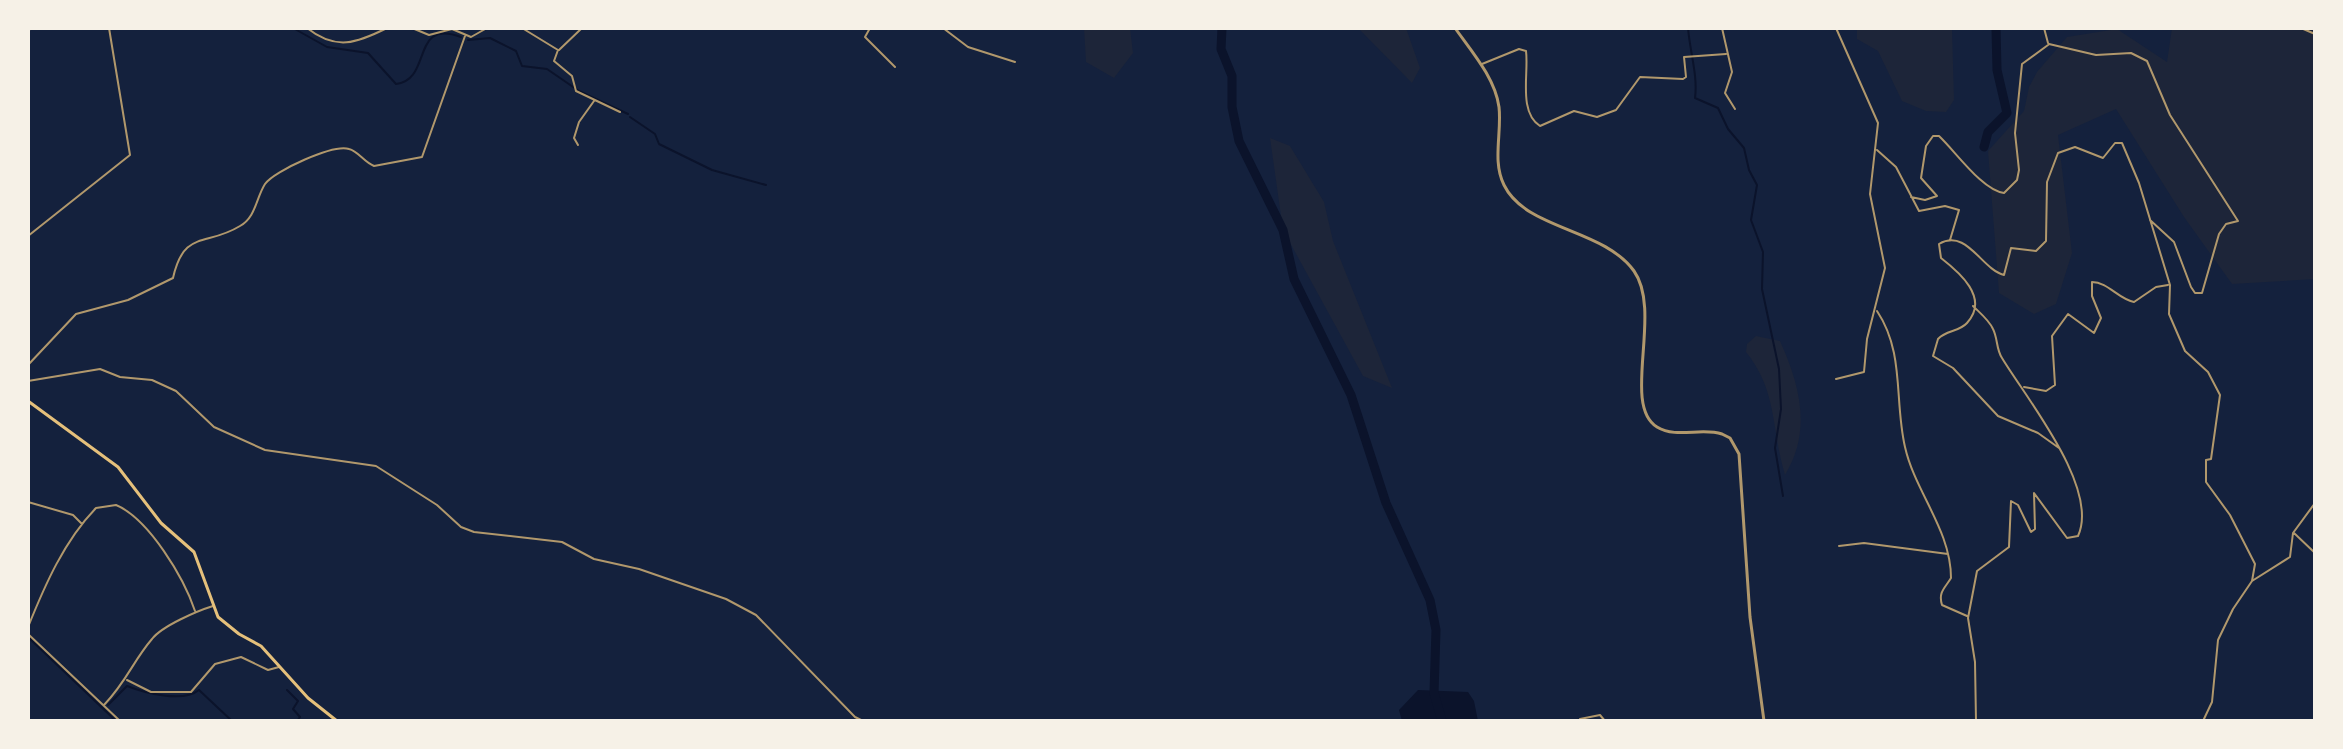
<svg xmlns="http://www.w3.org/2000/svg" width="2343" height="749" viewBox="0 0 2343 749" font-family="'Nunito Sans',sans-serif">
  <rect width="100%" height="100%" fill="#14213d"/>
  <path fill="#1d2539" d="M1084,28H1130L1133,53L1114,78L1086,62Z
    M1358,28H1406L1420,68L1412,83Z
    M1857,28H1952L1954,100L1946,112L1926,111L1902,101L1878,51L1857,39Z
    M2172,28H2315V279L2232,284L2184,217L2116,109L2058,135L2072,253L2056,304L2034,314L1999,293L1988,151L2024,111L2029,87L2037,72L2067,37L2117,29L2167,62Z
    M1270,138L1290,146L1324,202L1333,241L1392,388L1363,376L1283,230Z
    M1756,336L1780,341C1800,385 1812,431 1785,475C1771,429 1778,392 1746,352L1747,344Z"/>
  <path fill="#0b132b" d="M1418,690L1468,692L1474,701L1478,721H1402L1399,710Z"/>
  <g fill="none" stroke-linecap="round" stroke-linejoin="round">
    <path stroke="#0b132b" stroke-width="2" d="M293,28L327,47L368,53L396,84C433,80 410,18 461,37
      M1688,28C1690,52 1698,76 1695,98L1718,108L1728,129L1744,148L1749,170L1757,185L1751,220L1763,252L1762,289L1779,369L1781,409L1775,448L1783,496
      M468,40L490,38L516,51L522,66L547,69L579,91L628,114
      M630,117L655,134L659,144L712,170L766,185
      M28,637L116,721
      M287,690L298,701L293,709L300,717L297,721
      M108,705L127,686C145,693 183,703 199,690L232,721"/>
    <path stroke="#0b132b" stroke-width="9" d="M1222,28L1221,49L1232,76V107L1239,141L1283,230L1294,279L1351,395L1386,503L1430,600L1436,630L1434,693L1442,721
      M1984,147L1988,132L2007,113L1997,70L1996,28"/>
    <path stroke="#b1986c" stroke-width="2" d="M307,28C336,51 357,43 387,28
      M412,28L429,35L452,29L471,37L487,28
      M522,28L558,50L554,61L572,76L576,91L620,112
      M870,28L865,37L895,67
      M943,28L968,47L1015,62
      M1722,28L1732,72L1725,93L1735,109
      M2044,28L2048,43
      M2301,28L2315,34
      M28,31L31,28
      M2049,44L2096,55L2131,53L2147,61L2170,115L2238,221L2226,224L2219,234L2202,293H2195L2191,287L2174,242L2150,220
      M559,50L582,28
      M1482,64L1519,49L1526,51C1529,73 1518,112 1540,126L1574,111L1597,117L1616,110L1640,77L1683,79L1686,77L1684,57L1726,54
      M578,145L574,138L579,122L594,101
      M1877,150L1896,167L1919,211L1945,206L1959,210L1950,240
      M1911,197L1925,200L1937,196L1921,178L1926,146L1933,136H1939C1956,152 1982,190 2004,193L2017,180L2019,170L2015,133L2022,64L2048,45
      M28,236L130,155L109,28
      M1973,306C1980,313 1989,320 1993,329C1998,339 1996,349 2002,358C2026,398 2100,488 2078,536L2067,538L2034,493L2035,529L2031,532L2018,505L2011,501L2009,547L1977,571L1968,618L1975,662L1976,721
      M1877,311C1905,353 1894,400 1905,447C1915,492 1951,530 1951,578C1945,588 1938,592 1942,605L1967,616
      M28,365L76,314L128,300L173,278C184,229 206,247 240,226C256,217 256,198 265,184C274,171 333,144 349,149C358,151 364,162 374,166L422,157L465,36
      M1836,379L1864,372L1867,339L1885,268L1870,194L1878,123L1836,28
      M28,381L100,369L120,377L152,380L176,391L214,427L265,450L376,466L437,505L461,527L474,532L562,542L594,559L639,569L726,599L756,615L855,717L863,721
      M2024,387L2046,391L2055,385L2052,336L2068,314L2094,333L2101,318L2092,296V282C2108,282 2118,299 2134,302L2156,287L2168,285
      M28,444V448
      M2059,448L2038,433L1998,416L1953,368L1933,356L1938,339C1946,330 1959,332 1967,323C1990,298 1959,272 1941,258L1939,244C1967,228 1981,269 2004,275L2011,248L2036,251L2046,241L2047,182L2058,153L2075,147L2103,158L2115,143H2122L2139,183L2170,285L2169,314L2185,351L2208,372L2220,395L2211,459L2206,460V482L2230,515L2255,564L2252,581
      M28,502L73,515L82,524
      M2294,533L2315,553
      M1839,546L1864,543L1948,554
      M28,627C45,585 64,541 96,508L116,505C149,519 184,578 195,611
      M28,634L120,721
      M127,680L151,692H191L215,664L241,657L268,670L279,667
      M104,705C127,681 133,661 152,639C162,626 197,611 213,606
      M1580,719L1600,715L1605,721
      M2203,721L2212,702L2218,640L2233,609L2252,581L2290,557L2293,533L2315,503"/>
    <path stroke="#b1986c" stroke-width="3" d="M1455,28C1472,52 1495,78 1499,107C1502,133 1492,161 1504,185C1526,230 1603,228 1634,271C1663,312 1621,405 1657,427C1677,439 1701,427 1722,434L1730,438L1739,454L1750,617L1764,721"/>
    <path stroke="#e5c07b" stroke-width="3" d="M28,401L118,467L161,523L194,552L218,617L239,634L261,646L308,698L337,721"/>
  </g>
  <rect width="2343" height="749" fill="none" stroke="#f6f1e7" stroke-width="60"/>
</svg>
